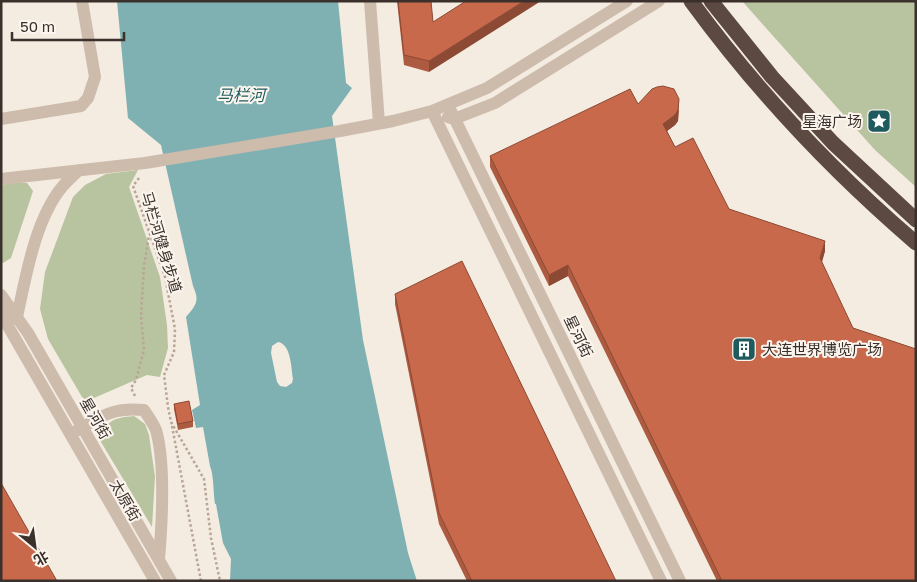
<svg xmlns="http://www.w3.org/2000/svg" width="917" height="582" viewBox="0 0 917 582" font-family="'Golos Text','Noto Sans SC',sans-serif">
  <rect width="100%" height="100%" fill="#f4ebe1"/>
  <path fill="#b8c4a0" d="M742,1H916V187L875,150Z
    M138,170L129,187L160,277L167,325L168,348L160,377L147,375L87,401L82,397L48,339L40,309L45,272L73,197L85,185L106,174Z
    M17,182L27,183L33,191L11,258L3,263L1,262V185Z
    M134,416L145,424L149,435L155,477L152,527L101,442C104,421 113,418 134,416Z"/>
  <path fill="#7fb0b2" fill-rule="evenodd" d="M117,1H338L346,83L352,88L332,116L363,340L408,553L417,581H230L231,559L223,543L216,504H215C213,492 214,476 210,466L203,427L196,428L192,410L200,405L186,317C196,305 200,301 193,286L161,145L128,118ZM278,342C291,344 291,367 293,379L292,383L286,387L280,386L277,382L271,353L272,346Z"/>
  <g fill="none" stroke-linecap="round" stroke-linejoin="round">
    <path stroke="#b9a596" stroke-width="2.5" stroke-dasharray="2.5 2.5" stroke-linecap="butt" d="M139,178L133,186L165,277L175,329L174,352L164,375L168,407L171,422L204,479L211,538L220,581
      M135,396L131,388L136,380L144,350L141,316L144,266L149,235
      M172,426L201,581"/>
    <path stroke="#cdbbac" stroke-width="12" d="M370,1L379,123
      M448,105L680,581
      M432,111L661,581
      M448,117L454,119L495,103L659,1
      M1,119L81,106L88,98L95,77L82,1
      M1,179L145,163L340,131L393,121L432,111L487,88L627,1
      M1,295L28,333L171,581
      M1,314L155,581
      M13,319L17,317C26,276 35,220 62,187C67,181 73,176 79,170
      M76,431C102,416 113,407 144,410C148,416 153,423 156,430C166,465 162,523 159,559"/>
    <path stroke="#5c4a42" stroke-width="15" d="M691,1C756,90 832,171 916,243
      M711,1L772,77L833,143L916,220"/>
  </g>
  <path fill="#ac5a40" d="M397,1H431L429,72L404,65Z
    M638,104L679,110L678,121L675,125L667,131L675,147L729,209L825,251L822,262L916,581H717L568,276L549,286L490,167V156Z
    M395,294L616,581H467L439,524L395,304Z
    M174,404L193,421V427L178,430L174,409Z"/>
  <path fill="#8c4a34" d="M524,1H541L429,72V61Z
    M679,99L678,121L675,125L663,134V124Z
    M825,241V251L820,268V258Z
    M568,265V276L549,286V275Z"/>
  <path fill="#c8694b" stroke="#8c4a34" d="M398,1H431L433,22L466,1H524L429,61L404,55Z
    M663,86L674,89L679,99L678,110L675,115L663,124L675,147L693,138L729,209L825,241L820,258L853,328L916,349V581H722L568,265L549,275L490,156L630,89L638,104L652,89L657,87Z
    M462,261L616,581H472L439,513L395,294Z
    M189,401L193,421L178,424L174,404Z
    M1,483L57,581H1Z"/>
  <defs>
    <g id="sight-square" transform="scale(1.25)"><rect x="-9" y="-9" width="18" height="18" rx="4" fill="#1f5a5e" stroke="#fbf5ee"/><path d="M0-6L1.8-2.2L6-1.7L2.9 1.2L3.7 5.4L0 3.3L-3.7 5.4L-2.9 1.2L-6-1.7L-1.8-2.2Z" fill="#fff"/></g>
    <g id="building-square" transform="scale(1.25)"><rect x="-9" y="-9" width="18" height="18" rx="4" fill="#1f5a5e" stroke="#fbf5ee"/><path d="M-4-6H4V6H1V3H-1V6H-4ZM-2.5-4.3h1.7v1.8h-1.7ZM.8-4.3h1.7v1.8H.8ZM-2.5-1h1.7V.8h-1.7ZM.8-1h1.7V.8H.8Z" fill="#fff"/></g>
  </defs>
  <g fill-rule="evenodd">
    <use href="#sight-square" x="879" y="121"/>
    <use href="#building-square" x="744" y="349"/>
  </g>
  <g text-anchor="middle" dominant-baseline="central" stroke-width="4" stroke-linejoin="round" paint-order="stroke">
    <g font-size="15" fill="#3b302b" stroke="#fbf5ee" text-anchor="end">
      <text x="862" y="121">星海广场</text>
      <text x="762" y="349" text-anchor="start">大连世界博览广场</text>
    </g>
    <g font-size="15" fill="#3b302b" stroke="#fbf5ee">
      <text transform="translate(162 242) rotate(73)">马栏河健身步道</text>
      <text transform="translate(579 336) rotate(64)">星河街</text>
      <text transform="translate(96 418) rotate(60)">星河街</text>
      <text transform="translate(126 500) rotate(60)">太原街</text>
    </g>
    <g font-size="16" font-style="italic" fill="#1f5a5e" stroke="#fbf5ee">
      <text x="241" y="95">马栏河</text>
    </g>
  </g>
  <rect width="917" height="582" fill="none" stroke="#3b302b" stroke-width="5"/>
  <g transform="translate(35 547) rotate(151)" stroke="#fbf5ee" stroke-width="4" paint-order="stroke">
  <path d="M0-4L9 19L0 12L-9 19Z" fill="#3b302b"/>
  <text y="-8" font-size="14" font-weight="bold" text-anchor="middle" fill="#3b302b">北</text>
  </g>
  <path d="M12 32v8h112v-8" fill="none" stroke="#3b302b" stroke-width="2.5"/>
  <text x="20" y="32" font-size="15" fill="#3b302b" stroke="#fbf5ee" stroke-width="4" paint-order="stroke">50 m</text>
</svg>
